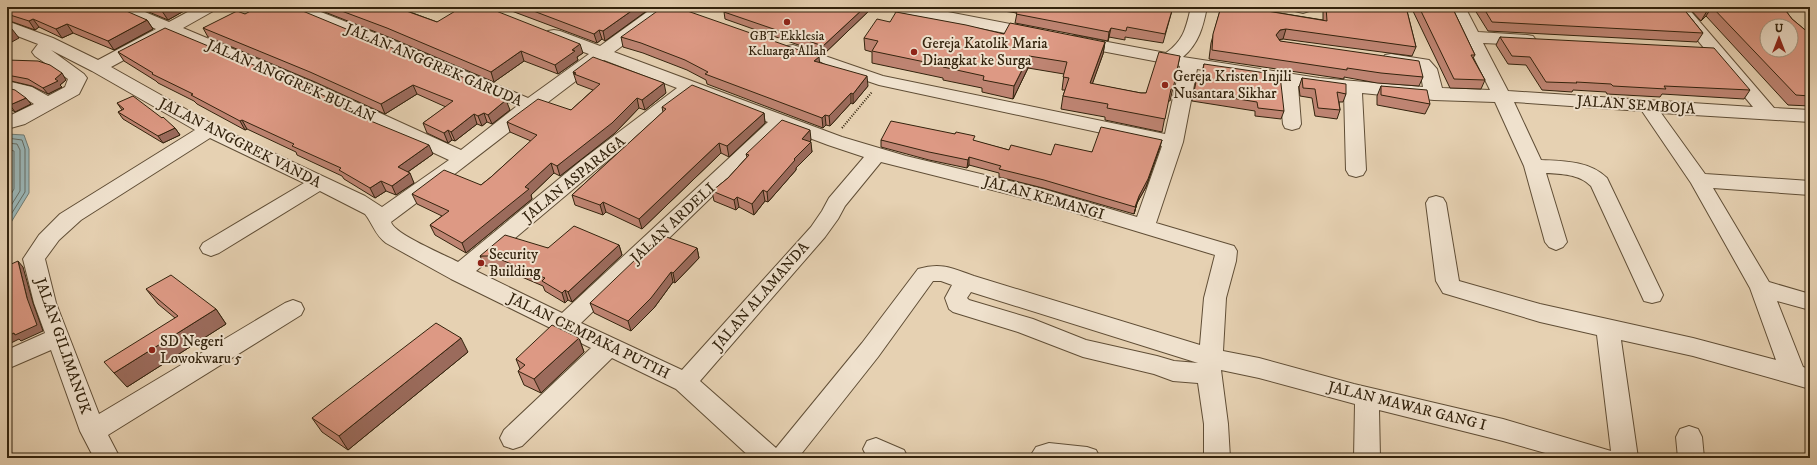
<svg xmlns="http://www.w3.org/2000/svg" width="1817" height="465" viewBox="0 0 1817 465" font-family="'IM FELL DW Pica',serif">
  <rect width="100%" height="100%" fill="#e6d1b2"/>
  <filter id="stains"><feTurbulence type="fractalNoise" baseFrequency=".005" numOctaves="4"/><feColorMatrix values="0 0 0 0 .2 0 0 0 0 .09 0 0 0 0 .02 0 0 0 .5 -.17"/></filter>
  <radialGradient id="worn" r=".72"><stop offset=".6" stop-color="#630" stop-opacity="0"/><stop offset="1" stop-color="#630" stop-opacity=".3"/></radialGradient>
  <path fill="#9ab5b6" stroke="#717b72" d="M7,134L24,135L29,149V193L7,229Z"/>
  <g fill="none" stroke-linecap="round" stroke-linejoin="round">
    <path stroke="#666c62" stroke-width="1" d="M7,138L22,140L25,149V192L7,221
      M7,143L17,144L20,150V191L7,212
      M7,149L14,151V189L7,201"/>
    <g stroke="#604e36" stroke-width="2">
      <path id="minor" d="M111,7H133L169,22L197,7H217L215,10L183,28L314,83L461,150L517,106L378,47L287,10L285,7H308L390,39L528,98L589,54L548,39L546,35L548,31L554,30L560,31L600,46L654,7H673L671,10L614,52L842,137L906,156L1043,189L1137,217L1162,146L879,85L787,54L784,50L787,46L793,45L883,76L1165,134L1180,66L1070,45L1067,41L1070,37L1076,36L1166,53C1184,40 1186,28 1191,7H1207C1203,27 1199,43 1183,57L1319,78L1423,87L1420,70L1417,68L1385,63L1382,59L1385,55L1391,54L1429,60L1437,69L1442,88L1490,90L1449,7H1465L1478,32L1527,35L1533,36L1536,40L1533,44L1527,45L1483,43L1508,91L1753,107L1670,7H1687L1774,108L1810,110V122L1661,113L1705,174L1810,181V195L1713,188L1769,282L1810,294V310L1777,301L1803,367L1810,369V389L1693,356L1621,340L1638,458H1563L1503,441L1379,410L1380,458H1354L1355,404L1259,378L1221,370L1228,424L1230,458H1204V424L1198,383L1173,381L1154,374L1083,357L1018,332L953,312L949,309L945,298L952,285L941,281H933L878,357L798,458H751L676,389L612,358L522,446L513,449L504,446L500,438L504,430L591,348L451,279L386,243C375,235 373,224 365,214L320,191L219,253L211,256L203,253L200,248L203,243L304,183L210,138L81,220L59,240L45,259L56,303L99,414L285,303L293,300L301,303L304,309L301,315L108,435L120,458H94L80,431L51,350L7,369V350L45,333L34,303L23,259L39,235L60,214L195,130L92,71L51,50L84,74L87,78L79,94L25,124L7,129V117L34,104L20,95L7,92V81L32,87L48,96L65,87L68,79L35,56L32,52L38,44L7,32V21L53,38L98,60L156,29L113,10ZM170,35L302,91L449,160L382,207L365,196L216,126L111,67ZM604,60L677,88L582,160L458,262C445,255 394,234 391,222C463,169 532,113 604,60ZM1197,69L1279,83L1283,124L1285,128L1292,130L1299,128L1301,124L1298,86L1344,91L1346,170L1349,175L1356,177L1363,175L1366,170L1362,93L1434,100L1495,102L1524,166L1545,242L1549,247L1556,250L1563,247L1567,242L1546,173C1562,174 1579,174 1591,186L1644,301L1652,303L1660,301L1663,295L1607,178C1590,161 1564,161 1541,160L1514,102L1642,111L1691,183L1750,288L1776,360L1693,338L1540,304L1459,281L1446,203L1443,198L1436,196L1429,198L1426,203L1436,281L1443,293L1540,322L1597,335L1611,451L1503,419L1354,384L1259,358L1223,351L1226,298L1236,261L1237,251L1234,246L1156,223L1183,142ZM692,93L768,122L562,313L476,271L596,170ZM783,128L828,145L864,157L829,198L822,211L811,227L682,370L581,323ZM881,162L1040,202L1215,255L1204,298L1200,345L974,276C952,268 941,262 918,269L862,343L776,448L700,381L825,237L838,219L845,206ZM971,292L1198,363L1174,361L1157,356L1086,340L1033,319L969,300L967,298Z
        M889,7H922L1036,29L1042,30L1044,34L1042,38L1036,39L897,12L891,10Z
        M1289,7H1310L1311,8L1309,11L1303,13L1291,10Z
        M1689,426L1698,429L1702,437L1704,458H1678L1676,437L1680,429Z
        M876,438L904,450L908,458L867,457L863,449L867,441Z
        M1049,443L1087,447L1096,450L1100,458H1029L1036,447Z"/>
    </g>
    <path stroke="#33230d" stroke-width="2" stroke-dasharray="1 1.5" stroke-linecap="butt" d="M842,128L872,92"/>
    <use href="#minor" fill="#efe1cd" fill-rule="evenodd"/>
  </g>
  <path fill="#be8472" stroke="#33230d" d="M7,7L147,20L153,29L114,50L73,33L62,38L39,27L35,30L7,20Z
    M137,7H191L168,20Z
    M312,7H401L402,9L437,22L583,53L577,57L578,60L558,74L524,61L494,82L391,38Z
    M501,7H647L648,10L605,41L602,39L597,43Z
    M873,7L824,54L725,19L724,12Z
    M990,7H1173L1163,43L1125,37V40L1109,37L1108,41L1015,23L1017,13L990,9Z
    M1221,7L1267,11L1323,20V7H1406L1416,47L1412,56L1283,39H1278L1280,41L1423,77L1419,86L1377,83L1344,77V79L1209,59L1211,43Z
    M1411,7H1452L1475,55L1473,58L1485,80L1481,89L1450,88Z
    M1473,7H1682L1703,33L1697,42L1488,31Z
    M1688,7H1783L1792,19L1810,34V106L1788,105L1706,16L1701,21Z
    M245,14L477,83L478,85L510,110L492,124L487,122L482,126L477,124L455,141L452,140L448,143L427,133L423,123L446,107L417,94L385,114L315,82L208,37L203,28Z
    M890,22L1004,34L1105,42L1103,54L1092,84L1141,93H1146L1180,56L1170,101H1168L1162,132L1105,120V117L1061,109L1063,96L1065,90H1062L1064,74L1028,68L1013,99L982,92V88L943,80V78L872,63V52L865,50L864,38Z
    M621,37L820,62L868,86L853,104L851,103L830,126L826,125L823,128L707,84L706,80L687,70L643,53L623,47Z
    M1500,37L1750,90L1744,99L1662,94L1660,97L1607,94L1606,92L1573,90L1572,92L1542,90L1526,65L1508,64L1496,45Z
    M118,52L367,120L433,154L408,172L414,183L396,195L386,191L375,198L344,179L342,176L297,155L296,152L247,129L245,130L197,104L194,101L158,83L156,81L124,61Z
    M7,60L66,80L60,85L62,87L48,94L32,86L7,80Z
    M1204,64L1284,111L1281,119L1255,116V111L1192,101L1198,72L1201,76Z
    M573,72L666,93L645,110L639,108L615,133L560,176L554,173L531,195L532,199L466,253L435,235L430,225L442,216L417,204L412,194L481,185L491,177L531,141L510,132L507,122L571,110L593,90L577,84Z
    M1302,78L1346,94L1343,102H1339L1340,110L1337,119L1315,116L1312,98L1300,96L1299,87Z
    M1381,86L1430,104L1425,114L1377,105V96Z
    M7,88L31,104L15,112L7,107Z
    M117,103L162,118L175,128L180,135L163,143L123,119L118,112L122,110Z
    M662,107L764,113L765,123L729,157L721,153L642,229L606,212L603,215L575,205L572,195L663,112Z
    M955,134L974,141L1009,150L1051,155L1160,147L1146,187L1137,203L1134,214L1043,188L999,177V173L969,165L967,168L929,160L881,147V140Z
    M811,140L810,142L812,152L796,168V170L768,202L765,201L754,215L739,207L736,210L714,201L712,191L728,178L747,157L746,154Z
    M619,245L622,255L572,302L568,300L565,303L545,291L543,286L496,266H485L480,256L548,248Z
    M697,248L699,258L675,283L673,282L654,308L631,331L594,313L590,303Z
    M146,289L216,309L226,324L127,387L175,318L158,304Z
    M579,338L584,352L541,393L524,385L518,371L520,369L516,359Z
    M468,352L348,450L322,432L312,418Z"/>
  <path fill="#9b6b5c" stroke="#33230d" d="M170,7H191L168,20L162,11Z
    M637,7H647L648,10L605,41L603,31Z
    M865,7H873L824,54L823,46Z
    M1712,7L1706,16L1701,21L1707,11Z
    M33,19L39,27L35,30L29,21Z
    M147,20L153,29L114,50L108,41Z
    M67,24L73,33L62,38L56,29Z
    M1111,28L1109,37L1108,41L1109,32Z
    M12,29L19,38L10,43L7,39V32Z
    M1286,29L1283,39L1277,40L1276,35L1280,30Z
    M599,30L602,39L597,43L594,34Z
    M1105,42L1103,54L1088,96L1090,83Z
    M580,44L583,53L577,57L578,60L558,74L555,65L572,50Z
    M521,51L524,61L494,82L491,72Z
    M1029,56L1028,68L1013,99L1014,86Z
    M819,57L820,67L814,61Z
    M62,73L66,80L60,85L62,87L48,94L43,88Z
    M867,76L868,86L853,104V94Z
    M664,83L666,93L645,110L642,100Z
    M413,85L417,94L385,114L381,104Z
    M851,93V103L830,126L829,116Z
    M26,98L31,104L15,112L10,105Z
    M637,98L639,108L615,133L560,176L557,166Z
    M506,100L510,110L492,124L488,115Z
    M484,113L487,122L482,126L478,116Z
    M764,113L765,123L729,157L727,146Z
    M474,114L477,124L455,141L451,132Z
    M365,115L369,124L361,117Z
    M825,115L826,125L823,128L822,118Z
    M242,120L247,129L245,130L240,121Z
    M175,128L180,135L163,143L158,136Z
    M448,130L452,140L448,143L444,133Z
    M810,130L811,140L803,149L802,139Z
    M1162,140L1160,147L1146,187L1137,203L1134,214L1139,196Z
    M811,142L812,152L796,168V170L768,202L767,192L794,159Z
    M719,143L721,153L642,229L639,219Z
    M429,145L433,154L402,176L398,167Z
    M969,157V165L967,168L968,160Z
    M551,163L554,173L531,195L532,199L466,253L462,243Z
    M410,173L414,183L396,195L392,186Z
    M381,181L386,191L375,198L370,188Z
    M763,190L765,201L754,215L752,204Z
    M737,197L739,207L736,210L734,200Z
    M603,202L606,212L603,215L600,205Z
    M619,245L622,255L572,302L568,292Z
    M697,248L699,258L675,283L673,273Z
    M18,261L23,267L33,303L43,331L21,341L19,339L7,345V336L14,333L27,298Z
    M671,272L673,282L654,308L631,331L628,321Z
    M565,290L568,300L565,303L562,293Z
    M216,309L226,324L127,387L114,373Z
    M461,338L468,352L348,450L339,436Z
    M579,338L584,352L541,393L534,379Z"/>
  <path fill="#dd9984" stroke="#33230d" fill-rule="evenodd" d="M7,7H117L147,20L108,41L67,24L56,29L33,19L29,21L7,14Z
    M153,7H170L162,11Z
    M258,7H293L477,83L475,84L506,100L488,115L484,113L478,116L474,114L451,132L448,130L444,133L423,123L453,101L413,85L381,104L310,72L203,28L237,11L245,14Z
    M331,7H400L398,8L437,22L462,7H486L580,44L572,50L575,51L555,65L521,51L491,72L387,28Z
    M523,7H637L603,31L599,30L594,34Z
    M663,7H676L819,57L814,61L867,76L853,94L851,93L829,116L825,115L822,118L705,74L708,72L685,60L641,43L621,37Z
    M731,7H865L823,46L724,12Z
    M1019,7H1173L1165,34L1127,27L1126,31L1111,28L1109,32L1016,14Z
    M1221,7H1267V11L1327,21L1326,7H1406L1416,47L1286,29L1280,30L1276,35L1280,41L1419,61L1423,77L1381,73L1347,68V70L1212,50L1213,34Z
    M1419,7H1452L1475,55H1471L1485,80L1454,79Z
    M1483,7H1682L1703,33L1492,22Z
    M1703,7H1712L1707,11Z
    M1712,7H1783L1792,19L1810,34V36H1807L1810,38V96L1796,95ZM1767,26H1791V50H1767Z
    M896,12L966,25L1004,34L1010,23L1105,42L1090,83L1141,93H1146L1159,52L1180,56L1173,89H1171L1165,119L1107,108L1108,104L1063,96L1069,78L1063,77L1067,62L1029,56L1014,86L983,80L984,76L943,67L944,66L872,51L878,41L864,38L877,19L890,22Z
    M7,27L12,29L7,32Z
    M165,28L297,83L365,115L361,117L429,145L398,167L410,173L392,186L381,181L370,188L339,170L341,168L292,146L294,144L242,120L240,121L191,95L193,94L152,74L153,73L118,52Z
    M1500,37L1714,48L1750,90L1664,86L1666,89L1613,86L1611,84L1576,82L1577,83L1546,82L1530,57L1512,56Z
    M593,57L664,83L642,100L637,98L612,123L557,166L551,163L525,187L529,189L462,243L430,225L449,211L412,194L444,170L481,185L491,177L537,135L507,122L538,99L571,110L600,84L574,74L576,73L573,72Z
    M7,60L38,61L50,65L62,73L55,79L58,81L43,88L28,79L7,75Z
    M1204,64L1280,75L1284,111L1258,108L1257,102L1194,92L1198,72L1202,76Z
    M1302,78L1346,84V94L1337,92L1340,110L1318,108L1315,89L1303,88Z
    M692,85L764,113L727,146L719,143L639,219L603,202L600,205L572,195L666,109L662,107Z
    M1381,86L1427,90L1430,104L1381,95Z
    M7,88L15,90L26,98L10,105L7,104Z
    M133,96L162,118L163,117L175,128L158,136L118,112L124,109L117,103Z
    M782,120L810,130L802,139L811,142L794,159L795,160L767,192L763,190L752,204L737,197L734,200L712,191L728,178L749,155L746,154Z
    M891,121L955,134L956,132L975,136L973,140L1009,150L1011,145L1051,155L1055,144L1092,152L1101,127L1162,140L1148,179L1139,196L1135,207L1044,180L999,169L1001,166L969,157L968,160L929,152L881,140Z
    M574,226L619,245L568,292L565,290L562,293L542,281L545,278L492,256H480L505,235L548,248Z
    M661,235L697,248L673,273L671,272L651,298L628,321L590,303Z
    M18,261L27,298L37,325L15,335L14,333L7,336V266Z
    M171,275L216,309L114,373L104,362L178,316L146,289Z
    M436,323L461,338L339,436L312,418Z
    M552,325L579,338L534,379L518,371L525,365L516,359Z"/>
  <g fill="#8f2418" stroke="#efe1cd" stroke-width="1.5">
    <circle cx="787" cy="22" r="4"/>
    <circle cx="914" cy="52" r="4"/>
    <circle cx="1165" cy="85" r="4"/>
    <circle cx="481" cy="263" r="4"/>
    <circle cx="152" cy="350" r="4"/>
  </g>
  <g text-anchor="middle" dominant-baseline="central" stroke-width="4" stroke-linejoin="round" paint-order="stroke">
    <g font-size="13" fill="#33230d" stroke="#efe1cd">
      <text x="787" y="36">GBT Ekklesia<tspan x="787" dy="15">Keluarga Allah</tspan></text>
    </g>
    <g font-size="15" fill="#33230d" stroke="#efe1cd" text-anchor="start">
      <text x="922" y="43">Gereja Katolik Maria<tspan x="922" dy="17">Diangkat ke Surga</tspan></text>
      <text x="1173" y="76">Gereja Kristen Injili<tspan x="1173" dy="17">Nusantara Sikhar</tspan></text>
      <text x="489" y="254">Security<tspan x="489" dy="17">Building</tspan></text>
      <text x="160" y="341">SD Negeri<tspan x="160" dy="17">Lowokwaru 5</tspan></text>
    </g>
    <g font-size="15" fill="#33230d" stroke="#efe1cd">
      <text transform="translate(434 65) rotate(23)">JALAN ANGGREK GARUDA</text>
      <text transform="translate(291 81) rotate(24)">JALAN ANGGREK BULAN</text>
      <text transform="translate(1636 105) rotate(4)">JALAN SEMBOJA</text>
      <text transform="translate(240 143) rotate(27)">JALAN ANGGREK VANDA</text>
      <text transform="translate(574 179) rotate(-39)">JALAN ASPARAGA</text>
      <text transform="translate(1044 198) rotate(16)">JALAN KEMANGI</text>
      <text transform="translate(673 223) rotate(-43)">JALAN ARDELI</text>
      <text transform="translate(761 296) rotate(-49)">JALAN ALAMANDA</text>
      <text transform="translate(589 336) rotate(26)">JALAN CEMPAKA PUTIH</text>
      <text transform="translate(63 346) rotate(71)">JALAN GILIMANUK</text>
      <text transform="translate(1407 406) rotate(14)">JALAN MAWAR GANG I</text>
    </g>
  </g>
  <rect width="1817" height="465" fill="none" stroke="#e6d1b2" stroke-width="24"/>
  <rect x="8" y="8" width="1801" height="449" fill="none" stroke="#33230d" stroke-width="2"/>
  <rect x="12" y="12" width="1793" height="441" fill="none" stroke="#33230d"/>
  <g transform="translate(1779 38)"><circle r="19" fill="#efe1cd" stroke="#a49580"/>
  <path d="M0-3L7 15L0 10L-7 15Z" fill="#8f2418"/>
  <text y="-6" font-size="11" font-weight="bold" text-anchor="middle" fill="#33230d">U</text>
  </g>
  <rect width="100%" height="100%" filter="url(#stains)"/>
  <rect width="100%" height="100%" fill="url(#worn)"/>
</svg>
